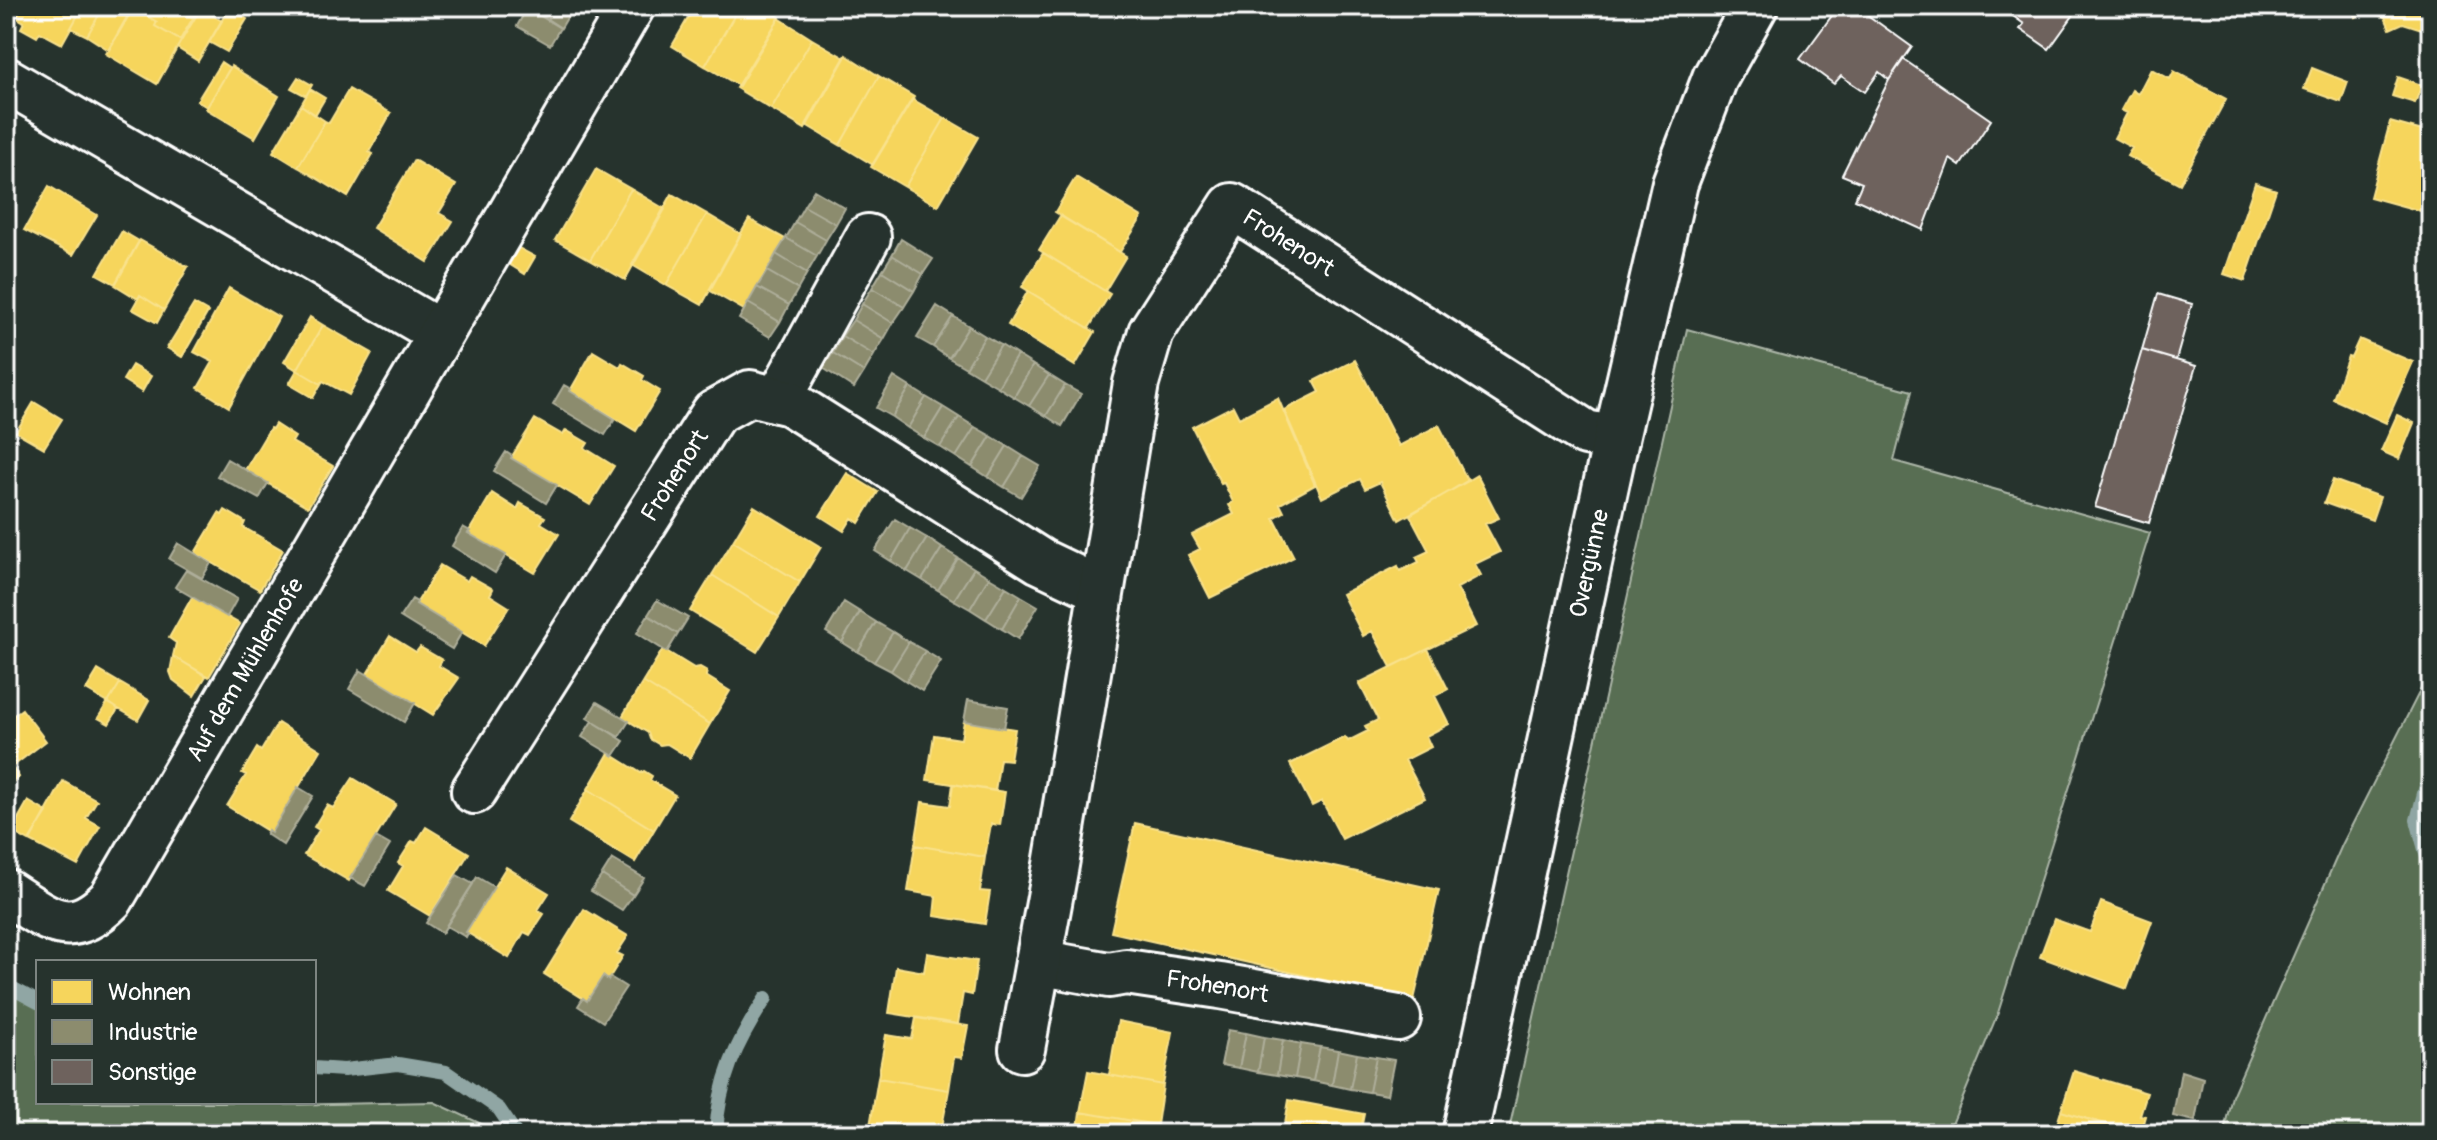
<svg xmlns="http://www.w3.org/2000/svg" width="2437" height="1140" viewBox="0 0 2437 1140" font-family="Pangolin,sans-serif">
  <rect width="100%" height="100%" fill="#26332d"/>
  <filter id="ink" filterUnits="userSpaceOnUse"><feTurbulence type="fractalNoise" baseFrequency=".0125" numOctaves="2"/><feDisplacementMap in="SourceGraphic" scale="16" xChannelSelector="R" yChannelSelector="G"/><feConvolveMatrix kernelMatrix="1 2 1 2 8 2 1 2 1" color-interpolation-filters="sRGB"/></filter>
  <g filter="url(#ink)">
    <path fill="#586e52" stroke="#acb6a8" stroke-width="2" d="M1687,329L1912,391L1894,461L2150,533L1998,1013L1948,1134H1508Z
      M2431,669V1134H2223L2232,1096L2342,845Z
      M6,981L38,1003V1102H270L280,1105L434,1102L503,1134H6Z"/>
    <path fill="#f6d55c" stroke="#f9e28d" stroke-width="2" d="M6,6H83L62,44L40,32L37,37L21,28L24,22L6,11Z
      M83,6H104L87,36L71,28Z
      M104,6H125L132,10L109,50L87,36Z
      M134,6H172L193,18L180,40L155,26L157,22L133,8Z
      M172,6H197L199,7L193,18Z
      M695,6H740L705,66L672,46Z
      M740,6H762L780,17L739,86L705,66Z
      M2350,6H2431V32L2403,23L2390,29L2385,17L2366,11L2356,17Z
      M132,8L157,22L155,26L181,41L157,84L106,54Z
      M201,8L222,21L198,61L177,48Z
      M229,8L247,19L227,52L209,42Z
      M779,18L812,39L771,109L736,88Z
      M812,39L845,58L805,129L771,109Z
      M846,55L879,76L840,145L806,125Z
      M221,62L230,68L207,107L197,101Z
      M231,66L279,96L255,138L206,109Z
      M2312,68L2348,82L2341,102L2304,89Z
      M2151,69L2170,79L2174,71L2226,99L2180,184L2127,156L2132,148L2114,138L2127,113L2121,110L2132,90L2138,94Z
      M879,76L914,97L873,165L840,145Z
      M298,77L312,85L306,96L291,88Z
      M2398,77L2422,85L2415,103L2392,96Z
      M310,89L325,98L315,115L301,105Z
      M349,89L391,113L369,152L373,154L348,197L298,167L325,121L329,123Z
      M912,99L945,118L905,187L871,167Z
      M301,105L325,121L298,167L273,152Z
      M945,118L978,137L938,206L905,187Z
      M2390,122L2430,133L2426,148L2431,149V202L2428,213L2370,197Z
      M414,160L456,185L439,213L453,221L428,262L373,228Z
      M596,169L631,189L590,260L555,240Z
      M1076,177L1142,217L1120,252L1055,212Z
      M2255,183L2276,190L2245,281L2224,274Z
      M49,186L97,215L73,255L24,230Z
      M631,189L665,209L625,280L590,260Z
      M672,194L707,214L666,285L632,265Z
      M707,214L741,234L702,305L666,285Z
      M1060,216L1126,256L1105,291L1039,250Z
      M749,219L785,239L744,310L709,290Z
      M122,231L139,241L115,284L97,274Z
      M140,240L188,267L164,310L140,295L138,299L115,285Z
      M517,247L535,257L525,274L507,263Z
      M1043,253L1110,294L1089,328L1022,287Z
      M229,288L279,317L229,407L198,388L213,362L194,352Z
      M1028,291L1095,332L1075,366L1008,325Z
      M140,295L164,310L157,323L132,309Z
      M194,304L208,312L182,357L167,348Z
      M310,317L323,325L297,370L284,362Z
      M323,325L372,353L349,395L323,381L321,384L297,370Z
      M2359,339L2413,362L2386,423L2333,399L2348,356L2351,357Z
      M593,351L620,367L622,363L644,376L642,380L660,391L636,431L570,391Z
      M1355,360L1399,446L1439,425L1468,481L1399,520L1380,482L1365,489L1360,479L1322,498L1284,410L1320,392L1314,381Z
      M132,365L151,376L142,392L123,380Z
      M297,370L321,384L313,398L289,384Z
      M1278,398L1315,485L1280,504L1284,512L1274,518L1294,557L1210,598L1188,555L1200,549L1192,535L1234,514L1229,505L1233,502L1224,483L1221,484L1192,427L1233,406L1239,418Z
      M34,402L62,419L44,448L16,432Z
      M2397,415L2414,423L2399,459L2381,451Z
      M535,419L563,435L566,430L588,443L585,448L614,466L590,505L511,458Z
      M275,424L295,437L292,442L333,466L308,507L245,470L270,428L272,429Z
      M847,473L878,492L859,523L852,518L844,531L820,516Z
      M1477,475L1499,518L1485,524L1500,552L1475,564L1481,575L1457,588L1476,626L1391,667L1372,631L1363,636L1342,594L1398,566L1400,571L1419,562L1416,557L1429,551L1410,515Z
      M2333,480L2380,497L2372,520L2324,503Z
      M492,493L517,509L520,503L545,517L541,523L559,534L535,573L468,533Z
      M754,506L821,547L800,582L733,541Z
      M225,510L245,522L243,527L283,550L260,590L195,553L219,513L222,515Z
      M733,541L800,582L779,617L712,575Z
      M440,565L467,581L470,576L493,589L490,595L509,607L484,646L416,604Z
      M712,575L779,617L757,652L690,611Z
      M192,597L240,624L209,677L173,656L176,643L169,638Z
      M390,636L416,652L420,647L442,660L439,666L459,678L433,715L367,674Z
      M663,649L694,668L700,667L707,671L706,676L730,691L710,724L643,682Z
      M1428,649L1448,689L1435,696L1449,724L1426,736L1431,747L1405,760L1425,798L1342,839L1322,801L1312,806L1290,764L1345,737L1348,741L1368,731L1365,726L1378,720L1359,683Z
      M173,656L206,676L194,696L173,680L170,672Z
      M98,670L120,683L108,703L86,690Z
      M643,682L710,724L690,758L667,744L660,745L650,739L648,733L622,717Z
      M120,683L149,700L138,720L108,703Z
      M108,702L118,709L109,724L98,718Z
      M22,709L46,741L12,767L19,777L6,787V721Z
      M964,721L1015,729L1010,760L1000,759L995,791L927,780L934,735L961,739Z
      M278,723L321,750L271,833L227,806L246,775L242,773L257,748L261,751Z
      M609,753L641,773L644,771L652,776L650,780L675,795L654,830L588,789Z
      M353,778L396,804L349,881L304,855L319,830L314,827L327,805L333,808Z
      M63,781L97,800L86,818L100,826L78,866L30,841Z
      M953,784L1005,792L1000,825L991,824L985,857L915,845L922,802L950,806Z
      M588,789L654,830L635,862L569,822Z
      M28,801L47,812L29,841L11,831Z
      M1135,823L1439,890L1414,1000L1111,932Z
      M426,827L469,853L430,916L388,891L403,866L398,863L412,841L416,843Z
      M915,845L985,857L980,891L990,892L985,924L934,916L936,896L908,891Z
      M506,867L549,893L538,910L544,914L530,935L524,932L509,958L466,932Z
      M2101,902L2152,921L2127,989L2040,957L2054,919L2090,932Z
      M584,909L628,936L617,953L623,956L608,980L603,976L587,1001L544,974Z
      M927,953L977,961L972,995L963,993L958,1024L889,1013L896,967L924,972Z
      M916,1018L968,1026L962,1058L954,1057L949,1090L878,1078L886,1035L912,1039Z
      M1118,1021L1173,1032L1163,1085L1109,1075Z
      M1088,1071L1163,1085L1157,1125L1080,1112Z
      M2074,1071L2147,1093L2140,1115L2145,1116L2140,1134L2061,1111Z
      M878,1078L949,1090L942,1127L952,1129L951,1134H898L899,1130L870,1126Z
      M1289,1100L1364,1114L1360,1134H1283Z
      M2061,1111L2135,1134H2054Z
      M1080,1112L1157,1125L1155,1134H1077Z"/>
    <path fill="#8c8c6e" stroke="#aeae9a" stroke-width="2" d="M527,6H574L561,28Z
      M527,8L560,28L550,45L517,26Z
      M814,190L845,208L836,224L804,206Z
      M804,206L836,224L826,240L795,222Z
      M795,222L826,240L817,256L786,238Z
      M786,238L817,256L807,273L776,254Z
      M901,239L933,259L923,274L892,255Z
      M776,254L807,273L798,289L767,271Z
      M892,255L923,274L914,291L882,271Z
      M767,271L798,289L789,305L757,287Z
      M882,271L914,291L904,307L872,288Z
      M757,287L789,305L780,322L748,303Z
      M872,288L904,307L893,323L862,304Z
      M748,303L780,322L770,337L739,319Z
      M862,304L893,323L884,339L853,320Z
      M937,306L953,316L933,347L917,338Z
      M953,316L969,326L949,358L933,347Z
      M853,320L884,339L874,355L842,336Z
      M969,326L985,336L966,368L949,358Z
      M842,336L874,355L864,372L833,353Z
      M985,336L1001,345L981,377L966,368Z
      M1001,345L1017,355L998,387L981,377Z
      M833,353L864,372L854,388L823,368Z
      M1017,355L1033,365L1014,397L998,387Z
      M1033,365L1049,375L1029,406L1014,397Z
      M1049,375L1065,385L1046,416L1029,406Z
      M894,377L910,387L892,417L876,408Z
      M564,385L571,389L570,391L615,419L605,435L553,404Z
      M1065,385L1081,394L1062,426L1046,416Z
      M910,387L926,397L908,428L892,417Z
      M926,397L943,407L924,438L908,428Z
      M943,407L959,417L940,447L924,438Z
      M959,417L975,427L956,457L940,447Z
      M975,427L991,436L972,467L956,457Z
      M991,436L1007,446L988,477L972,467Z
      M1007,446L1023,456L1004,487L988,477Z
      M506,452L512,456L511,458L557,485L546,503L494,471Z
      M1023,456L1040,466L1021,497L1004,487Z
      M227,459L268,483L259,499L217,476Z
      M895,519L910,528L891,561L875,551Z
      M463,527L470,531L468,533L506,555L495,573L452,546Z
      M910,528L927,538L907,571L891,561Z
      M927,538L942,548L922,580L907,571Z
      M178,543L211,563L202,578L169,559Z
      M942,548L958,558L938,590L922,580Z
      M958,558L974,568L954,600L938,590Z
      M974,568L989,577L970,609L954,600Z
      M186,570L237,599L227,617L175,587Z
      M989,577L1006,587L986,619L970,609Z
      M1006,587L1021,596L1002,629L986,619Z
      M1021,596L1038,606L1018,639L1002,629Z
      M412,599L417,602L416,604L462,632L452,649L400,617Z
      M657,600L688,618L678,634L648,615Z
      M844,602L860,612L842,642L826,632Z
      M860,612L876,622L858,652L842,642Z
      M648,615L678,634L667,652L637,633Z
      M876,622L893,632L874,662L858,652Z
      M893,632L909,642L891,671L874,662Z
      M909,642L925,651L906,681L891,671Z
      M925,651L941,661L922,691L906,681Z
      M360,670L415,703L404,722L349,689Z
      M968,700L1008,707L1004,728L964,721Z
      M597,702L629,721L619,737L587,718Z
      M592,721L624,741L614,756L582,737Z
      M298,787L313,796L283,845L266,834L268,830L271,833Z
      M376,837L390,845L365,886L350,878Z
      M612,859L644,878L633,895L602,875Z
      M457,875L473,884L442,933L426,923Z
      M602,875L633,895L622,910L591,891Z
      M477,877L494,887L466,932L468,933L466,937L446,926Z
      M603,976L608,980L610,977L626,987L603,1022L578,1006L583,998L587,1001Z
      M1228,1030L1246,1033L1239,1068L1221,1065Z
      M1246,1033L1264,1037L1258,1072L1239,1068Z
      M1264,1037L1283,1040L1277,1075L1258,1072Z
      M1283,1040L1301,1044L1295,1078L1277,1075Z
      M1301,1044L1320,1047L1313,1081L1295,1078Z
      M1320,1047L1338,1050L1332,1085L1313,1081Z
      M1338,1050L1357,1054L1350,1089L1332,1085Z
      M1357,1054L1376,1057L1369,1092L1350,1089Z
      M1376,1057L1394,1060L1387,1095L1369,1092Z
      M2181,1071L2203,1078L2195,1121L2173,1116Z"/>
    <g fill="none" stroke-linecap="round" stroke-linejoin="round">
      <path stroke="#90a6a4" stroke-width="14" d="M2431,767L2417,820L2431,872
        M6,985L38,1002
        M314,1068L344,1070L398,1064L446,1072L499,1109L516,1134
        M716,1134C719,1079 736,1043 766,998
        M2430,1134L2431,1097"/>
    </g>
    <path fill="#6e625d" stroke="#fff" stroke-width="2" d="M1839,6H1855L1912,47L1889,80L1879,72L1865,92L1841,76L1834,84L1800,59Z
      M2009,6H2080L2049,49L2020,29L2024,24L2006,11Z
      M1903,59L1991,120L1960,166L1950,159L1923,230L1855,199L1862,183L1842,175L1889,80Z
      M2158,294L2192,304L2176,360L2142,350Z
      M2142,350L2196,366L2149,523L2095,507Z"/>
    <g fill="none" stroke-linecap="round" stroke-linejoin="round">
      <g stroke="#fff" stroke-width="50">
        <g id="minor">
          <path d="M6,80L439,332"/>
          <path d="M778,400L868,237"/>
          <path id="s1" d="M474,791L714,413L750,393L790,403L1040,561L1101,590"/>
          <path id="s2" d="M6,892C48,919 70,941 111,899L632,6"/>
          <path id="s3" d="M1038,962L1109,975L1126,972L1220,986L1398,1018"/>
          <path id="s4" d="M1022,1049L1056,865L1136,383L1151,332L1232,206L1586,433L1616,439"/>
          <path id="s5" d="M1465,1134L1616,439L1675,183L1715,78L1755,6"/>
        </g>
      </g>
      <use href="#minor" stroke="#26332d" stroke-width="44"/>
    </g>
  </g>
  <g text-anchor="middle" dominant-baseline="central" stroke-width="8" stroke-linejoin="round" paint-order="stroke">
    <g font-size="24" fill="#fff" stroke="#26332d">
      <text stroke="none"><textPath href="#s4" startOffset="946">Frohenort</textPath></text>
      <text stroke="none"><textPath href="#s1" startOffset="374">Frohenort</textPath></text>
      <text stroke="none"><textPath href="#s5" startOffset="584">Overgünne</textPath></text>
      <text stroke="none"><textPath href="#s2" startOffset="386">Auf dem Mühlenhofe</textPath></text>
      <text stroke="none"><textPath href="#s3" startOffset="182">Frohenort</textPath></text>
    </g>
  </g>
  <rect width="2437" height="1140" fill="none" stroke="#26332d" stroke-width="32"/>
  <rect x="16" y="16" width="2405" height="1108" fill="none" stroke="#fff" stroke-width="3" filter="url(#ink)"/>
  <rect x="36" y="960" width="280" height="144" fill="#26332d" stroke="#7d8581" stroke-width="2"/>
  <rect x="52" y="980" width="40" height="24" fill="#f6d55c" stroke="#7d8581" stroke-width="2"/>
  <text x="108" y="1000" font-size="24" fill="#ffffff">Wohnen</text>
  <rect x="52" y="1020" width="40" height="24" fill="#8c8c6e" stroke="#7d8581" stroke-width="2"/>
  <text x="108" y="1040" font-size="24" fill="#ffffff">Industrie</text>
  <rect x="52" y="1060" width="40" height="24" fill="#6e625d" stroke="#7d8581" stroke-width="2"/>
  <text x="108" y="1080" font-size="24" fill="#ffffff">Sonstige</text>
</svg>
